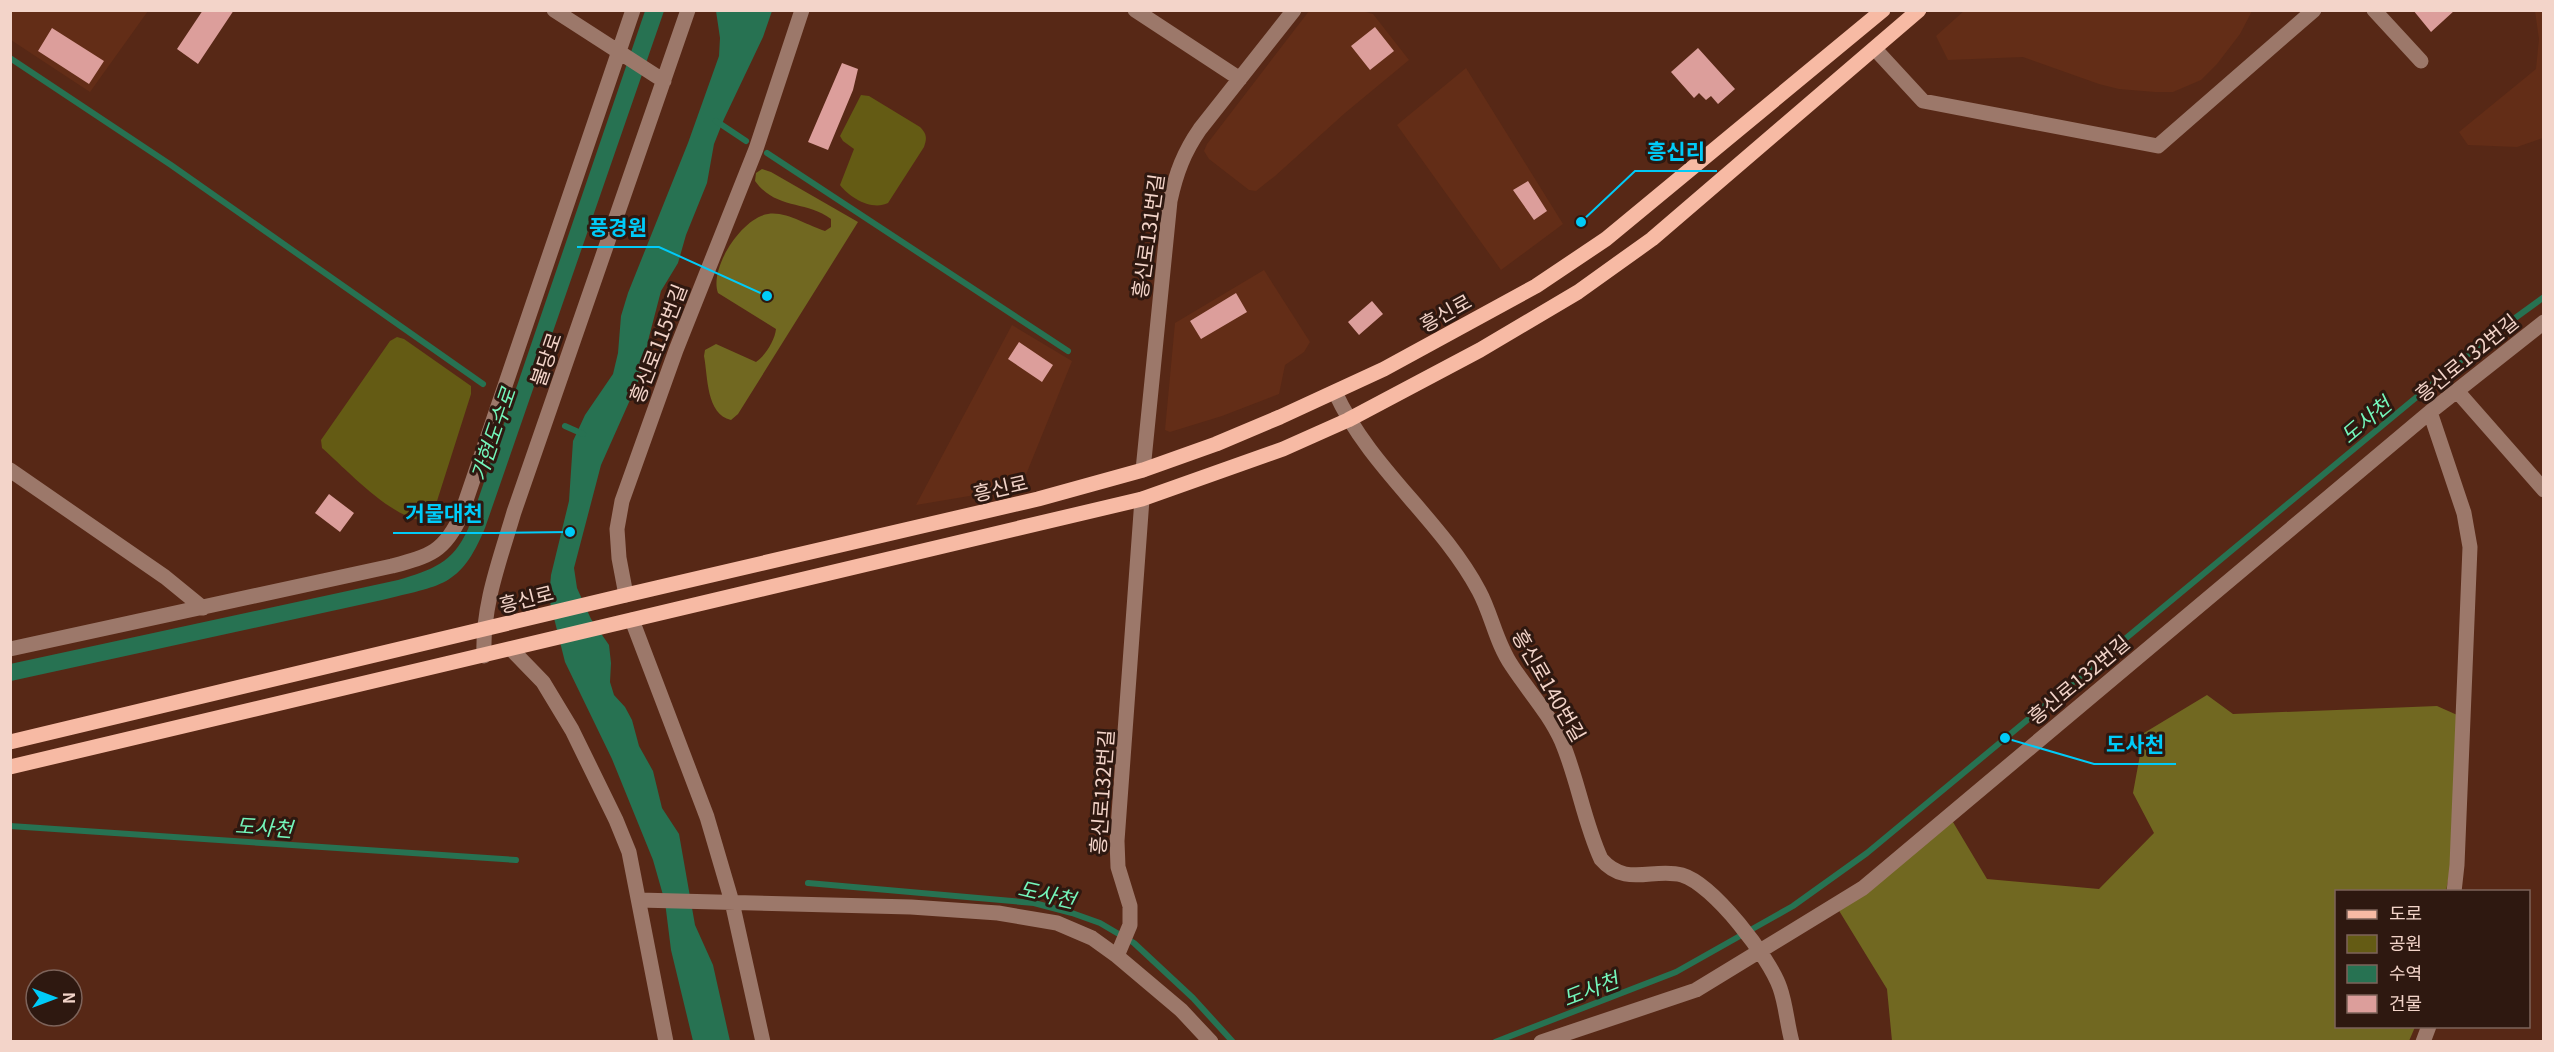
<svg xmlns="http://www.w3.org/2000/svg" width="2554" height="1052" viewBox="0 0 2554 1052" font-family="Georgia,'Noto Sans KR',serif">
  <rect width="100%" height="100%" fill="#572816"/>
  <path fill="#632d17" d="M1965,10H2252V11L2240,34L2217,64L2201,80L2173,92H2155L2119,89L2099,84L2023,57L1948,60L1936,36Z
    M10,11H148L90,92L11,40Z
    M1309,11H1362L1373,14L1409,60L1345,113L1275,176L1256,191L1249,190L1209,159L1204,151L1207,144Z
    M2535,11H2543V138L2517,147L2468,145L2459,132L2536,69L2539,39Z
    M1466,68L1563,224L1501,270L1397,125Z
    M1264,270L1310,342L1304,352L1285,365L1279,394L1222,416L1170,432L1165,430L1175,323Z
    M1012,325L1072,361L1023,482L1017,487L981,494L916,505Z"/>
  <path fill="#645b14" d="M861,95L869,96L920,127C927,134 927,138 924,147L888,203C872,211 850,198 840,185L854,149L843,141L840,136Z
    M397,337L404,339L471,386V394L437,501L429,515L421,520C389,516 346,469 322,448L321,440L390,341Z"/>
  <path fill="#716821" d="M762,169L771,172L858,222L738,414L731,420C706,414 708,377 704,356L705,350L716,344L756,362C765,356 775,340 776,329L718,293C709,269 741,218 768,214C786,211 808,226 825,231L831,227V219C805,200 776,210 755,181L756,173Z
    M2207,695L2233,714L2437,706L2464,718L2454,851L2446,891L2336,892V1026L2415,1027L2409,1041H1892L1887,989L1838,909L1947,812L1987,879L2099,889L2154,833L2133,793L2144,733Z"/>
  <path fill="#277252" d="M645,11H664L485,528C460,588 441,585 382,600L11,681L10,664L398,580C432,570 453,563 468,529Z
    M716,11H772L763,37L724,119L714,144L707,183L686,235L678,263L661,291L649,337L642,373L601,465L574,568L577,588L591,619L609,645L611,663L610,682L614,695L625,707L632,720L639,746L653,771L662,808L679,834L695,925L713,965L730,1041H693L671,950L665,902L653,860L612,759L565,662L549,598L551,575L569,501L573,441L585,415L613,374L618,353L621,316L628,293L688,143L719,56L720,38Z"/>
  <g fill="none" stroke-linecap="round" stroke-linejoin="round">
    <path stroke="#277252" stroke-width="6" d="M10,58L171,165L483,384
      M716,121L746,141
      M767,153L1068,351
      M565,426L583,434
      M10,826L516,860
      M808,883L1034,903L1072,913L1100,923L1134,943L1193,998L1233,1042
      M1495,1042L1676,972L1793,906L1867,853L2489,337L2544,297"/>
  </g>
  <path fill="#dc9e9b" d="M203,10H234L198,64L177,49Z
    M2413,10H2455L2431,32Z
    M1375,27L1394,51L1370,70L1351,46Z
    M52,28L104,61L89,84L38,51Z
    M1698,48L1735,89L1718,104L1711,96L1706,100L1699,93L1694,98L1671,72Z
    M842,63L858,69L853,90L828,150L808,142Z
    M1528,181L1547,211L1534,220L1513,190Z
    M1236,293L1247,312L1201,339L1190,321Z
    M1372,301L1383,314L1359,335L1348,322Z
    M1019,342L1053,365L1042,382L1008,359Z
    M329,494L354,513L340,532L315,513Z"/>
  <g fill="none" stroke-linecap="round" stroke-linejoin="round">
    <path stroke="#9c786a" stroke-width="15" d="M554,10L664,81
      M1135,10L1240,79
      M2374,10L2421,61
      M1875,49L1923,101L2158,146L2314,10
      M2457,391L2544,490
      M1335,392C1370,469 1440,518 1479,591C1492,615 1496,643 1512,666C1529,692 1549,713 1562,742C1578,780 1584,822 1601,859C1626,888 1653,867 1682,875C1713,884 1770,958 1780,988C1786,1005 1787,1024 1792,1042
      M2430,412L2464,513L2470,547L2457,865L2454,892
      M10,470L165,577L203,608
      M1143,470L1170,201C1176,173 1184,152 1200,129L1294,10
      M626,595L619,558L617,529L622,501L676,350L756,149L802,10
      M632,620L707,817L732,902L763,1042
      M10,649L392,566C429,556 445,552 461,515L633,10
      M511,649L543,682L572,730L616,820L629,852L666,1042
      M484,656C482,605 500,560 514,512L688,10
      M639,900L911,907L998,913L1057,923L1092,938L1117,956L1181,1010L1211,1042
      M1117,956L1130,925V906L1118,867L1117,841L1142,499
      M1541,1042L1696,990L1863,888L2430,412L2544,322
      M2423,1042L2429,1026"/>
    <path stroke="#f7baa4" stroke-width="15" d="M10,742L626,595L1038,499L1143,470L1216,444L1280,417L1384,369L1536,286L1606,239L1883,10
      M10,767L1142,499L1283,449L1348,420L1480,350L1578,292L1652,239L1919,10"/>
  </g>
  <g text-anchor="middle" dominant-baseline="central" stroke-width="6" stroke-linejoin="round" paint-order="stroke">
    <g font-size="20" fill="#f3d4c9" stroke="#2e1810">
      <text transform="translate(1147 236) rotate(-82)">흥신로131번길</text>
      <text transform="translate(1445 312) rotate(-29)">흥신로</text>
      <text transform="translate(657 343) rotate(-69)">흥신로115번길</text>
      <text transform="translate(2466 357) rotate(-39)">흥신로132번길</text>
      <text transform="translate(545 359) rotate(-71)">불당로</text>
      <text transform="translate(1000 487) rotate(-13)">흥신로</text>
      <text transform="translate(526 598) rotate(-14)">흥신로</text>
      <text transform="translate(2078 679) rotate(-40)">흥신로132번길</text>
      <text transform="translate(1550 685) rotate(60)">흥신로140번길</text>
      <text transform="translate(1101 792) rotate(-86)">흥신로132번길</text>
    </g>
    <g font-size="21" font-style="italic" fill="#74f6bb" stroke="#2e1810">
      <text transform="translate(2365 419) rotate(-40)">도사천</text>
      <text transform="translate(492 434) rotate(-71)">가현도수로</text>
      <text transform="translate(264 826) rotate(4)">도사천</text>
      <text transform="translate(1047 893) rotate(13)">도사천</text>
      <text transform="translate(1590 988) rotate(-21)">도사천</text>
    </g>
  </g>
  <path fill="none" stroke="#00cbf8" stroke-width="2" d="M1581 222L1635 171H1717M767 296L659 247H577M570 532L495 533H393M2005 738L2094 764H2176"/>
  <g fill="#00cbf8" stroke="#2e1810" stroke-width="2">
    <circle cx="1581" cy="222" r="6"/>
    <circle cx="767" cy="296" r="6"/>
    <circle cx="570" cy="532" r="6"/>
    <circle cx="2005" cy="738" r="6"/>
  </g>
  <g font-size="21" text-anchor="middle" font-weight="bold" fill="#00cbf8" stroke="#2e1810" stroke-width="6" stroke-linejoin="round" paint-order="stroke">
    <text x="1676" y="159">흥신리</text>
    <text x="618" y="235">풍경원</text>
    <text x="444" y="521">거물대천</text>
    <text x="2135" y="752">도사천</text>
  </g>
  <rect width="2554" height="1052" fill="none" stroke="#f3d4c9" stroke-width="24"/>
  <rect x="2335" y="890" width="195" height="138" fill="#2e1810" stroke="#7d635a" stroke-width="1.5"/>
  <rect x="2347" y="910" width="30" height="9" fill="#f7baa4" stroke="#7d635a" stroke-width="1.5"/>
  <text x="2389" y="920" font-size="18" fill="#f3d4c9">도로</text>
  <rect x="2347" y="935" width="30" height="18" fill="#645b14" stroke="#7d635a" stroke-width="1.5"/>
  <text x="2389" y="950" font-size="18" fill="#f3d4c9">공원</text>
  <rect x="2347" y="965" width="30" height="18" fill="#277252" stroke="#7d635a" stroke-width="1.5"/>
  <text x="2389" y="980" font-size="18" fill="#f3d4c9">수역</text>
  <rect x="2347" y="995" width="30" height="18" fill="#dc9e9b" stroke="#7d635a" stroke-width="1.5"/>
  <text x="2389" y="1010" font-size="18" fill="#f3d4c9">건물</text>
  <g transform="translate(54 998) rotate(90)"><circle r="28" fill="#2e1810" stroke="#7d635a" stroke-width="1.5"/>
  <path d="M0-4.5L10 22L0 15L-10 22Z" fill="#00cbf8"/>
  <text y="-9" font-size="16" font-weight="bold" text-anchor="middle" fill="#f3d4c9">N</text>
  </g>
</svg>
